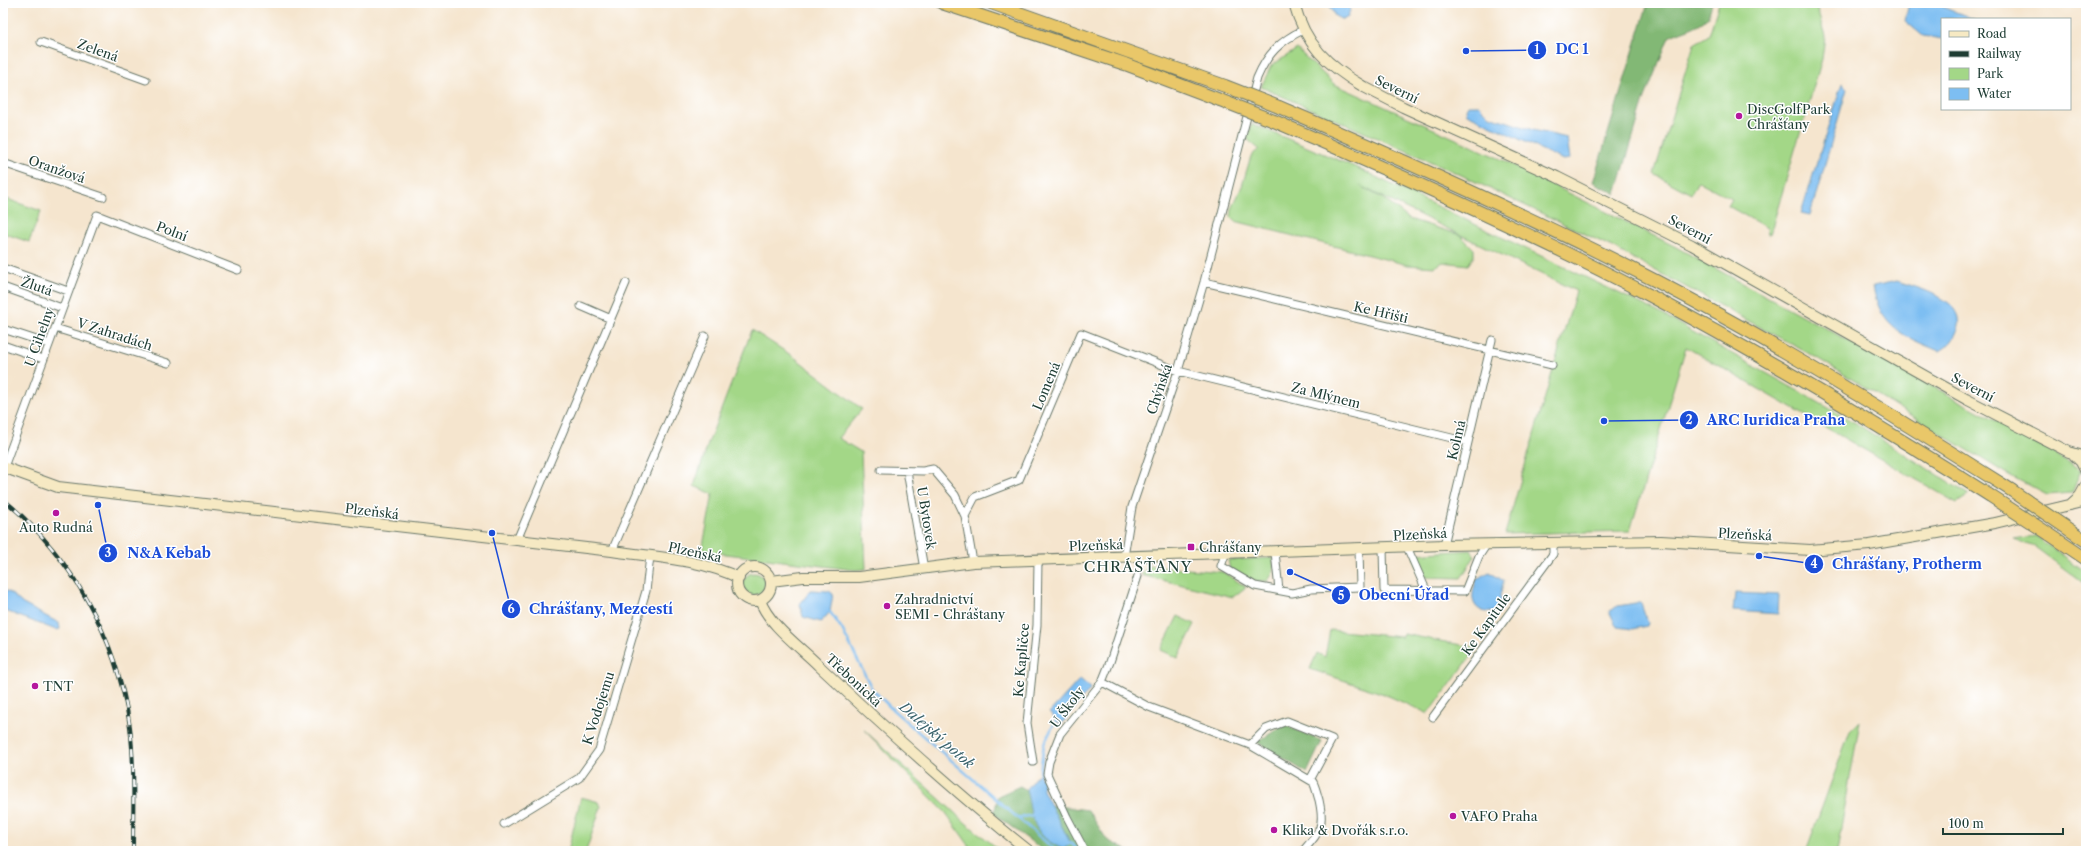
<svg xmlns="http://www.w3.org/2000/svg" width="2089" height="854" viewBox="0 0 2089 854" font-family="'Libre Caslon Text',serif">
  <rect width="100%" height="100%" fill="#fff"/>
  <filter id="ink" filterUnits="userSpaceOnUse"><feTurbulence type="fractalNoise" baseFrequency=".025" numOctaves="2"/><feDisplacementMap in="SourceGraphic" scale="8" xChannelSelector="R" yChannelSelector="G"/><feConvolveMatrix kernelMatrix="1 2 1 2 8 2 1 2 1" color-interpolation-filters="sRGB"/></filter>
  <filter id="wash" filterUnits="userSpaceOnUse"><feTurbulence type="fractalNoise" baseFrequency=".012" numOctaves="4" result="noise"/><feDisplacementMap in="SourceGraphic" scale="16" xChannelSelector="R" yChannelSelector="G"/><feGaussianBlur stdDeviation="0.9" result="paint"/><feColorMatrix in="noise" values="0 0 0 0 0 0 0 0 0 0 0 0 0 0 0 0 0 1.4 0 .05"/><feComposite in="paint" operator="in"/></filter>
  <g filter="url(#wash)">
    <rect width="100%" height="100%" fill="#f5e5ce"/>
    <path fill="#a3d787" stroke="#618a5e" d="M1719,3H1818L1819,16L1825,36L1822,59L1770,234L1768,235L1767,228L1728,206L1732,199L1698,181L1691,194L1654,174L1694,44L1709,35Z
      M1297,49L1334,84L1505,161L1674,246L2022,435L2081,470L2072,493L2047,495L2007,474L1817,358L1610,246L1459,174L1261,87L1271,66Z
      M1252,124L1355,167L1654,310L1857,424L1969,495L1957,503L1686,347L1630,531L1505,534L1576,291L1360,186L1384,199L1409,219L1460,235L1474,249V256L1468,265L1443,262L1435,267L1408,265L1235,221L1231,217L1232,209L1242,186L1251,156L1259,149L1247,139Z
      M4,198L41,211L29,242L3,233Z
      M752,330L794,357L862,409L838,438L861,452L866,569L855,570L702,551L713,494L694,486L709,441Z
      M2036,536L2086,572V585L2035,547L2013,539Z
      M1471,550L1475,556L1461,578L1425,577L1418,571L1414,554Z
      M1273,558L1274,571L1268,581H1253L1230,570L1228,560Z
      M1149,566L1223,572L1246,587L1233,597L1141,575Z
      M743 584a11 11 0 1 1 22 0a11 11 0 1 1-22 0Z
      M1178,616L1195,624L1178,658L1161,650Z
      M1330,630L1402,637L1403,634L1477,648L1433,708L1427,713L1384,694L1310,669L1317,653L1325,657Z
      M1860,721L1837,851H1806L1850,731Z
      M863,729L967,824L1001,851H973L946,813Z
      M581,797L599,802L601,807L586,851H568Z"/>
    <path fill="#82b874" stroke="#507a54" d="M1648,3H1712C1711,7 1709,15 1707,18C1698,28 1679,31 1669,37L1644,100L1616,194L1593,182Z
      M1284,725L1322,741L1307,773L1257,742Z
      M1020,786L1050,805L1088,810L1107,840L1128,851H1044L994,814L998,796Z"/>
    <path fill="#7dbef2" stroke="#4e7e93" d="M1328,3H1352L1348,17L1343,20L1335,16Z
      M1909,3L1936,4L1974,19H1942V39L1923,36L1905,21Z
      M1842,83L1847,89L1810,215L1801,213Z
      M1468,105H1479L1490,116L1533,130L1567,138L1570,159L1563,160L1467,114L1466,109Z
      M1897,281C1918,288 1971,301 1957,331C1952,343 1950,344 1939,351C1903,336 1880,328 1873,286Z
      M1489,572L1504,581L1500,595L1503,608C1494,615 1475,614 1473,599C1472,593 1475,586 1476,580Z
      M3,590L9,592L23,604L59,623L60,629L56,630L3,610Z
      M811,590L829,591L833,594L830,612L821,622L803,617L800,604Z
      M1735,593L1779,595L1778,614L1733,611Z
      M1635,603H1641L1648,623L1647,626L1632,629L1617,627L1609,611L1618,606Z
      M1080,679L1091,688L1061,725L1049,713Z
      M1037,775L1043,778V790L1071,844L1063,849C1032,836 1033,819 1026,789Z"/>
    <g fill="none" stroke-linecap="round" stroke-linejoin="round">
      <path stroke="#7dbef2" stroke-width="2.5" d="M830,612L842,629L872,689L893,710L1056,851
        M1039,778L1044,744L1056,720
        M1017,818L1034,815
        M1069,842L1079,850"/>
    </g>
  </g>
  <g filter="url(#ink)">
    <g fill="none" stroke-linecap="round" stroke-linejoin="round">
      <g stroke="#6a786a" stroke-width="9">
        <path id="street" d="M41,42L146,80
          M3,163L103,197
          M3,268L68,291
          M1204,282L1552,365
          M3,287L62,308
          M581,306L611,319
          M55,328L168,363
          M3,329L49,344
          M3,345L43,359
          M4,467L97,215L238,270
          M881,470L923,471L933,469L955,495L965,516L973,562
          M907,471L924,569
          M965,516L975,497L1019,480L1081,333L1178,371L1468,442
          M517,540L626,283
          M1444,545L1492,340
          M1407,547L1426,590
          M1383,548L1384,590L1465,591L1479,556L1487,544
          M612,551L705,336
          M1275,552L1279,590
          M1225,555L1221,566L1255,586L1292,593L1311,589L1360,587L1359,550
          M1124,557L1132,507L1178,371L1204,282L1257,78C1267,54 1280,41 1303,30
          M1102,682L1149,707L1250,745L1313,782C1316,788 1317,794 1319,800C1325,827 1320,831 1303,851
          M1433,717L1553,554V543
          M1250,745L1266,729L1287,721L1332,739L1310,780
          M1033,762L1027,723L1037,625L1038,560
          M504,824L579,778L599,750L646,591L650,556
          M1085,851L1067,817L1047,774L1049,762L1060,734L1102,682L1110,662L1138,576"/>
      </g>
      <g stroke="#6a786a" stroke-width="12">
        <path id="secondary" d="M1294,3C1305,45 1328,66 1364,87L1403,107L1557,177L1692,245L1966,399L2069,452L2086,457
          M2074,455L2081,462L2086,472
          M3,467L58,487L612,551C655,557 700,559 739,578
          M2070,505L2080,496L2086,485
          M737 584a17 17 0 1 1 34 0a17 17 0 1 1-34 0Z
          M771,581L803,577H859L973,562L1444,545L1661,541L1810,550L1869,545L1995,523L2086,501
          M760,600C768,624 800,647 818,665C886,729 956,793 1029,851"/>
      </g>
      <g stroke="#6a786a" stroke-width="14">
        <path id="highway" d="M942,3L1125,64L1220,100
          M991,3L1225,86
          M1279,107C1406,161 1533,218 1656,281C1778,344 1895,417 2011,490
          M1274,121C1401,175 1527,231 1649,295C1766,357 1878,425 1989,495
          M2049,534L2086,559
          M2077,535L2086,541"/>
      </g>
      <use href="#street" stroke="#fff" stroke-width="7"/>
      <use href="#secondary" stroke="#f6e9c3" stroke-width="10"/>
      <use href="#highway" stroke="#e9c769" stroke-width="12"/>
      <g stroke="#1f3d34" stroke-width="4">
        <path id="rail" d="M3,499C72,556 117,638 130,727C135,768 133,810 133,851"/>
      </g>
      <use href="#rail" stroke="#fff" stroke-width="2.5" stroke-dasharray="8" stroke-linecap="butt"/>
      <g stroke="#6a786a" stroke-width="14" stroke-linecap="butt">
        <path id="highway-bridge" d="M1225,86L1279,107
          M1220,100L1274,121
          M2011,490L2077,535
          M1989,495L2049,534"/>
      </g>
      <use href="#highway-bridge" stroke="#e9c769" stroke-width="12"/>
    </g>
  </g>
  <g fill="#b5179e" stroke="#fff" stroke-width="1.5">
    <circle cx="1739" cy="116" r="4"/>
    <circle cx="56" cy="513" r="4"/>
    <rect x="1187" y="543" width="8" height="8" rx="2"/>
    <circle cx="887" cy="606" r="4"/>
    <circle cx="35" cy="686" r="4"/>
    <circle cx="1453" cy="816" r="4"/>
    <circle cx="1274" cy="830" r="4"/>
  </g>
  <g text-anchor="middle" dominant-baseline="central" stroke-width="3" stroke-linejoin="round" paint-order="stroke">
    <g font-size="13" fill="#1f3d34" stroke="#fff">
      <text transform="translate(98 50) rotate(20)">Zelená</text>
      <text transform="translate(1397 89) rotate(26)">Severní</text>
      <text transform="translate(57 169) rotate(19)">Oranžová</text>
      <text transform="translate(1690 229) rotate(28)">Severní</text>
      <text transform="translate(172 231) rotate(21)">Polní</text>
      <text transform="translate(37 286) rotate(19)">Žlutá</text>
      <text transform="translate(1381 312) rotate(13)">Ke Hřišti</text>
      <text transform="translate(115 334) rotate(18)">V Zahradách</text>
      <text transform="translate(39 337) rotate(-70)">U Cihelny</text>
      <text transform="translate(1046 386) rotate(-67)">Lomená</text>
      <text transform="translate(1973 387) rotate(28)">Severní</text>
      <text transform="translate(1159 389) rotate(-71)">Chýňská</text>
      <text transform="translate(1326 395) rotate(14)">Za Mlýnem</text>
      <text transform="translate(1456 440) rotate(-77)">Kolmá</text>
      <text transform="translate(372 511) rotate(7)">Plzeňská</text>
      <text transform="translate(927 518) rotate(81)">U Bytovek</text>
      <text transform="translate(1420 534) rotate(-3)">Plzeňská</text>
      <text transform="translate(1745 534) rotate(3)">Plzeňská</text>
      <text transform="translate(1096 545) rotate(-2)">Plzeňská</text>
      <text transform="translate(695 552) rotate(12)">Plzeňská</text>
      <text transform="translate(1486 624) rotate(-54)">Ke Kapitule</text>
      <text transform="translate(1021 660) rotate(-85)">Ke Kapličce</text>
      <text transform="translate(854 680) rotate(43)">Třebonická</text>
      <text transform="translate(1067 707) rotate(-53)">U Školy</text>
      <text transform="translate(598 708) rotate(-72)">K Vodojemu</text>
    </g>
    <g font-size="13" fill="#1f3d34" stroke="#fff" text-anchor="start">
      <text x="1747" y="109">DiscGolfPark<tspan x="1747" dy="15">Chrášťany</tspan></text>
      <text x="56" y="527" text-anchor="middle">Auto Rudná</text>
      <text x="1199" y="547">Chrášťany</text>
      <text x="895" y="599">Zahradnictví<tspan x="895" dy="15">SEMI - Chráštany</tspan></text>
      <text x="43" y="686">TNT</text>
      <text x="1461" y="816">VAFO Praha</text>
      <text x="1282" y="830">Klika &amp; Dvořák s.r.o.</text>
    </g>
    <g font-size="14" font-style="italic" fill="#3b646d" stroke="#fff">
      <text transform="translate(937 735) rotate(41)">Dalejský potok</text>
    </g>
    <g font-size="15" letter-spacing="1" fill="#1f3d34" stroke="#fff">
      <text x="1138" y="566">CHRÁŠŤANY</text>
    </g>
  </g>
  <path fill="none" stroke="#1d4ed8" stroke-width="1.5" d="M1466 51L1537 50M1604 421L1689 420M98 505L108 553M1759 556L1814 564M1290 572L1341 595M492 533L511 609"/>
  <g fill="#1d4ed8" stroke="#fff" stroke-width="1.5">
    <circle cx="1466" cy="51" r="4"/>
    <circle cx="1604" cy="421" r="4"/>
    <circle cx="98" cy="505" r="4"/>
    <circle cx="1759" cy="556" r="4"/>
    <circle cx="1290" cy="572" r="4"/>
    <circle cx="492" cy="533" r="4"/>
    <circle cx="1537" cy="50" r="10"/>
    <circle cx="1689" cy="420" r="10"/>
    <circle cx="108" cy="553" r="10"/>
    <circle cx="1814" cy="564" r="10"/>
    <circle cx="1341" cy="595" r="10"/>
    <circle cx="511" cy="609" r="10"/>
  </g>
  <g font-size="12" text-anchor="middle" font-weight="bold" fill="#fff">
    <text x="1537" y="54">1</text>
    <text x="1689" y="424">2</text>
    <text x="108" y="557">3</text>
    <text x="1814" y="568">4</text>
    <text x="1341" y="600">5</text>
    <text x="511" y="613">6</text>
  </g>
  <g font-size="14" text-anchor="middle" font-weight="bold" fill="#1d4ed8" stroke="#fff" stroke-width="3" stroke-linejoin="round" paint-order="stroke">
    <text x="1572" y="54">DC 1</text>
    <text x="1776" y="425">ARC Iuridica Praha</text>
    <text x="169" y="558">N&amp;A Kebab</text>
    <text x="1907" y="569">Chrášťany, Protherm</text>
    <text x="1404" y="600">Obecní Úřad</text>
    <text x="601" y="614">Chrášťany, Mezcestí</text>
  </g>
  <rect width="2089" height="854" fill="none" stroke="#fff" stroke-width="16"/>
  <rect x="1941" y="18" width="130" height="92" fill="#ffffff" stroke="#a5b1ae"/>
  <rect x="1949" y="31" width="20" height="6" fill="#f6e9c3" stroke="#a5b1ae"/>
  <text x="1977" y="38" font-size="12" fill="#1f3d34">Road</text>
  <rect x="1949" y="51" width="20" height="6" fill="#1f3d34" stroke="#a5b1ae"/>
  <text x="1977" y="58" font-size="12" fill="#1f3d34">Railway</text>
  <rect x="1949" y="68" width="20" height="12" fill="#a3d787" stroke="#a5b1ae"/>
  <text x="1977" y="78" font-size="12" fill="#1f3d34">Park</text>
  <rect x="1949" y="88" width="20" height="12" fill="#7dbef2" stroke="#a5b1ae"/>
  <text x="1977" y="98" font-size="12" fill="#1f3d34">Water</text>
  <path d="M1943 828v6h120v-6" fill="none" stroke="#1f3d34" stroke-width="2"/>
  <text x="1949" y="828" font-size="12" fill="#1f3d34" stroke="#ffffff" stroke-width="3" paint-order="stroke">100 m</text>
</svg>
